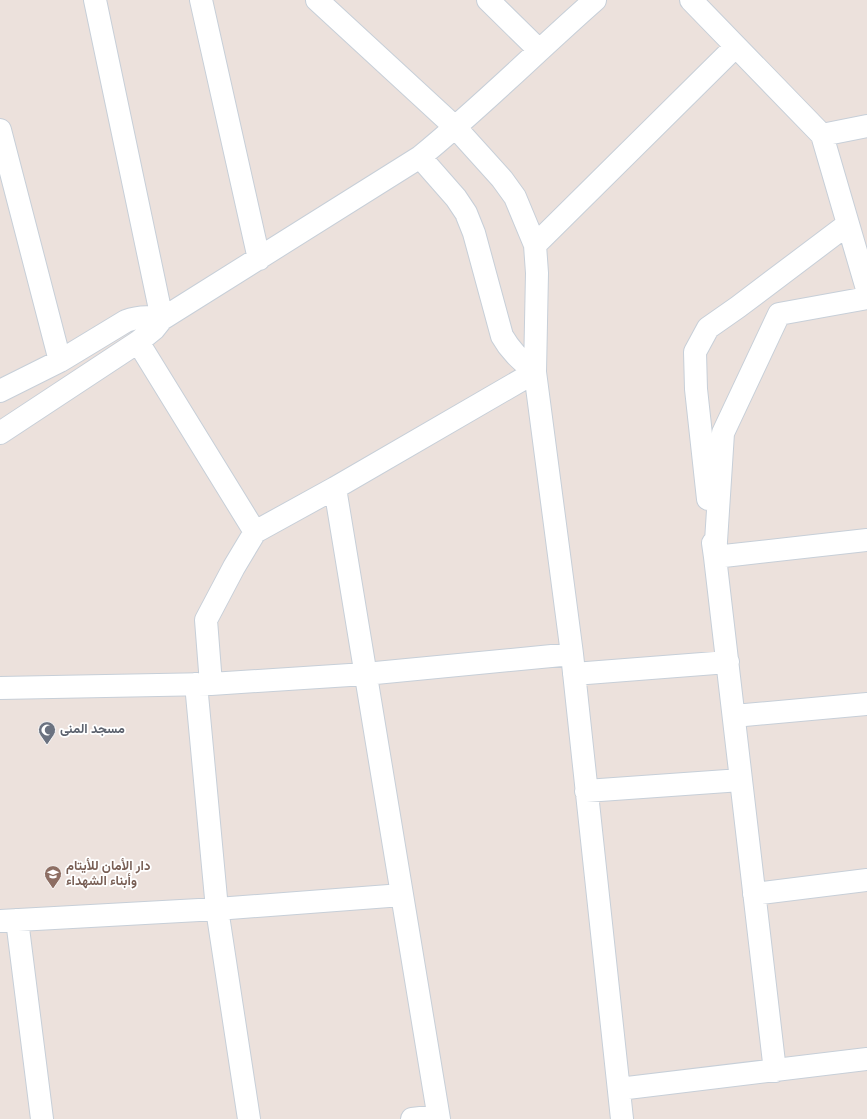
<svg xmlns="http://www.w3.org/2000/svg" width="867" height="1119" viewBox="0 0 867 1119" font-family="Overpass,Vazirmatn,sans-serif">
  <rect width="100%" height="100%" fill="#ece1dc"/>
  <g fill="none" stroke-linecap="round" stroke-linejoin="round">
    <g stroke="#c7cfd8" stroke-width="24">
      <path id="minor" d="M95,0L162,319
        M201,0L259,259
        M317,0L456,128L502,179L515,197L535,245L537,273L535,372L572,654L622,1119
        M488,0L539,50
        M691,0L822,135
        M867,126L822,135L867,289
        M0,130L60,361
        M420,157L456,198L466,213L474,233L502,336C511,352 521,360 535,372
        M535,245L735,47
        M138,342L255,532
        M535,372L335,488L255,532L234,567L206,620L211,684L365,674L572,654
        M0,391L60,361L126,321C139,316 149,316 162,319
        M0,433L138,342L154,329L162,319L420,157C480,108 536,52 595,0
        M335,488L439,1119
        M708,499L696,389L695,352L708,328L738,307L848,224
        M713,543L715,557L867,540
        M574,674L728,662
        M196,684L217,909L249,1119
        M0,688L211,684
        M734,716L867,704
        M586,791L741,780
        M754,894L867,880
        M17,920L42,1119
        M0,921L217,909L402,895
        M775,1071L715,557L723,433L779,314L867,298
        M619,1089L867,1059
        M412,1119L438,1116"/>
    </g>
    <use href="#minor" stroke="#fff" stroke-width="22"/>
  </g>
  <defs>
    <g id="mosque-pin" transform="scale(0.9)"><path d="M0 17L-7.5 6A9.5 9.5 0 1 1 7.5 6Z" fill="#6b7280" stroke="#fff"/><path d="M3.5-4.9A6 6 0 1 0 3.5 4.9A5 5 0 1 1 3.5-4.9Z" fill="#fff"/></g>
    <g id="school-pin" transform="scale(0.9)"><path d="M0 17L-7.5 6A9.5 9.5 0 1 1 7.5 6Z" fill="#8d6e63" stroke="#fff"/><path d="M0-5L7-2L0 1L-7-2ZM-4 1L0 2.5L4 1V4Q0 6-4 4Z" fill="#fff"/></g>
  </defs>
  <g fill-rule="evenodd">
    <use href="#mosque-pin" x="47" y="730"/>
    <use href="#school-pin" x="53" y="874"/>
  </g>
  <g text-anchor="middle" dominant-baseline="central" stroke-width="3.5" stroke-linejoin="round" paint-order="stroke">
    <g font-size="13" font-weight="bold" fill="#5b616d" stroke="#fff" text-anchor="start">
      <text x="60" y="730">مسجد المنى</text>
    </g>
    <g font-size="13" font-weight="bold" fill="#785e54" stroke="#fff" text-anchor="start">
      <text x="66" y="867">دار الأمان للأيتام<tspan x="66" dy="15">وأبناء الشهداء</tspan></text>
    </g>
  </g>
</svg>
